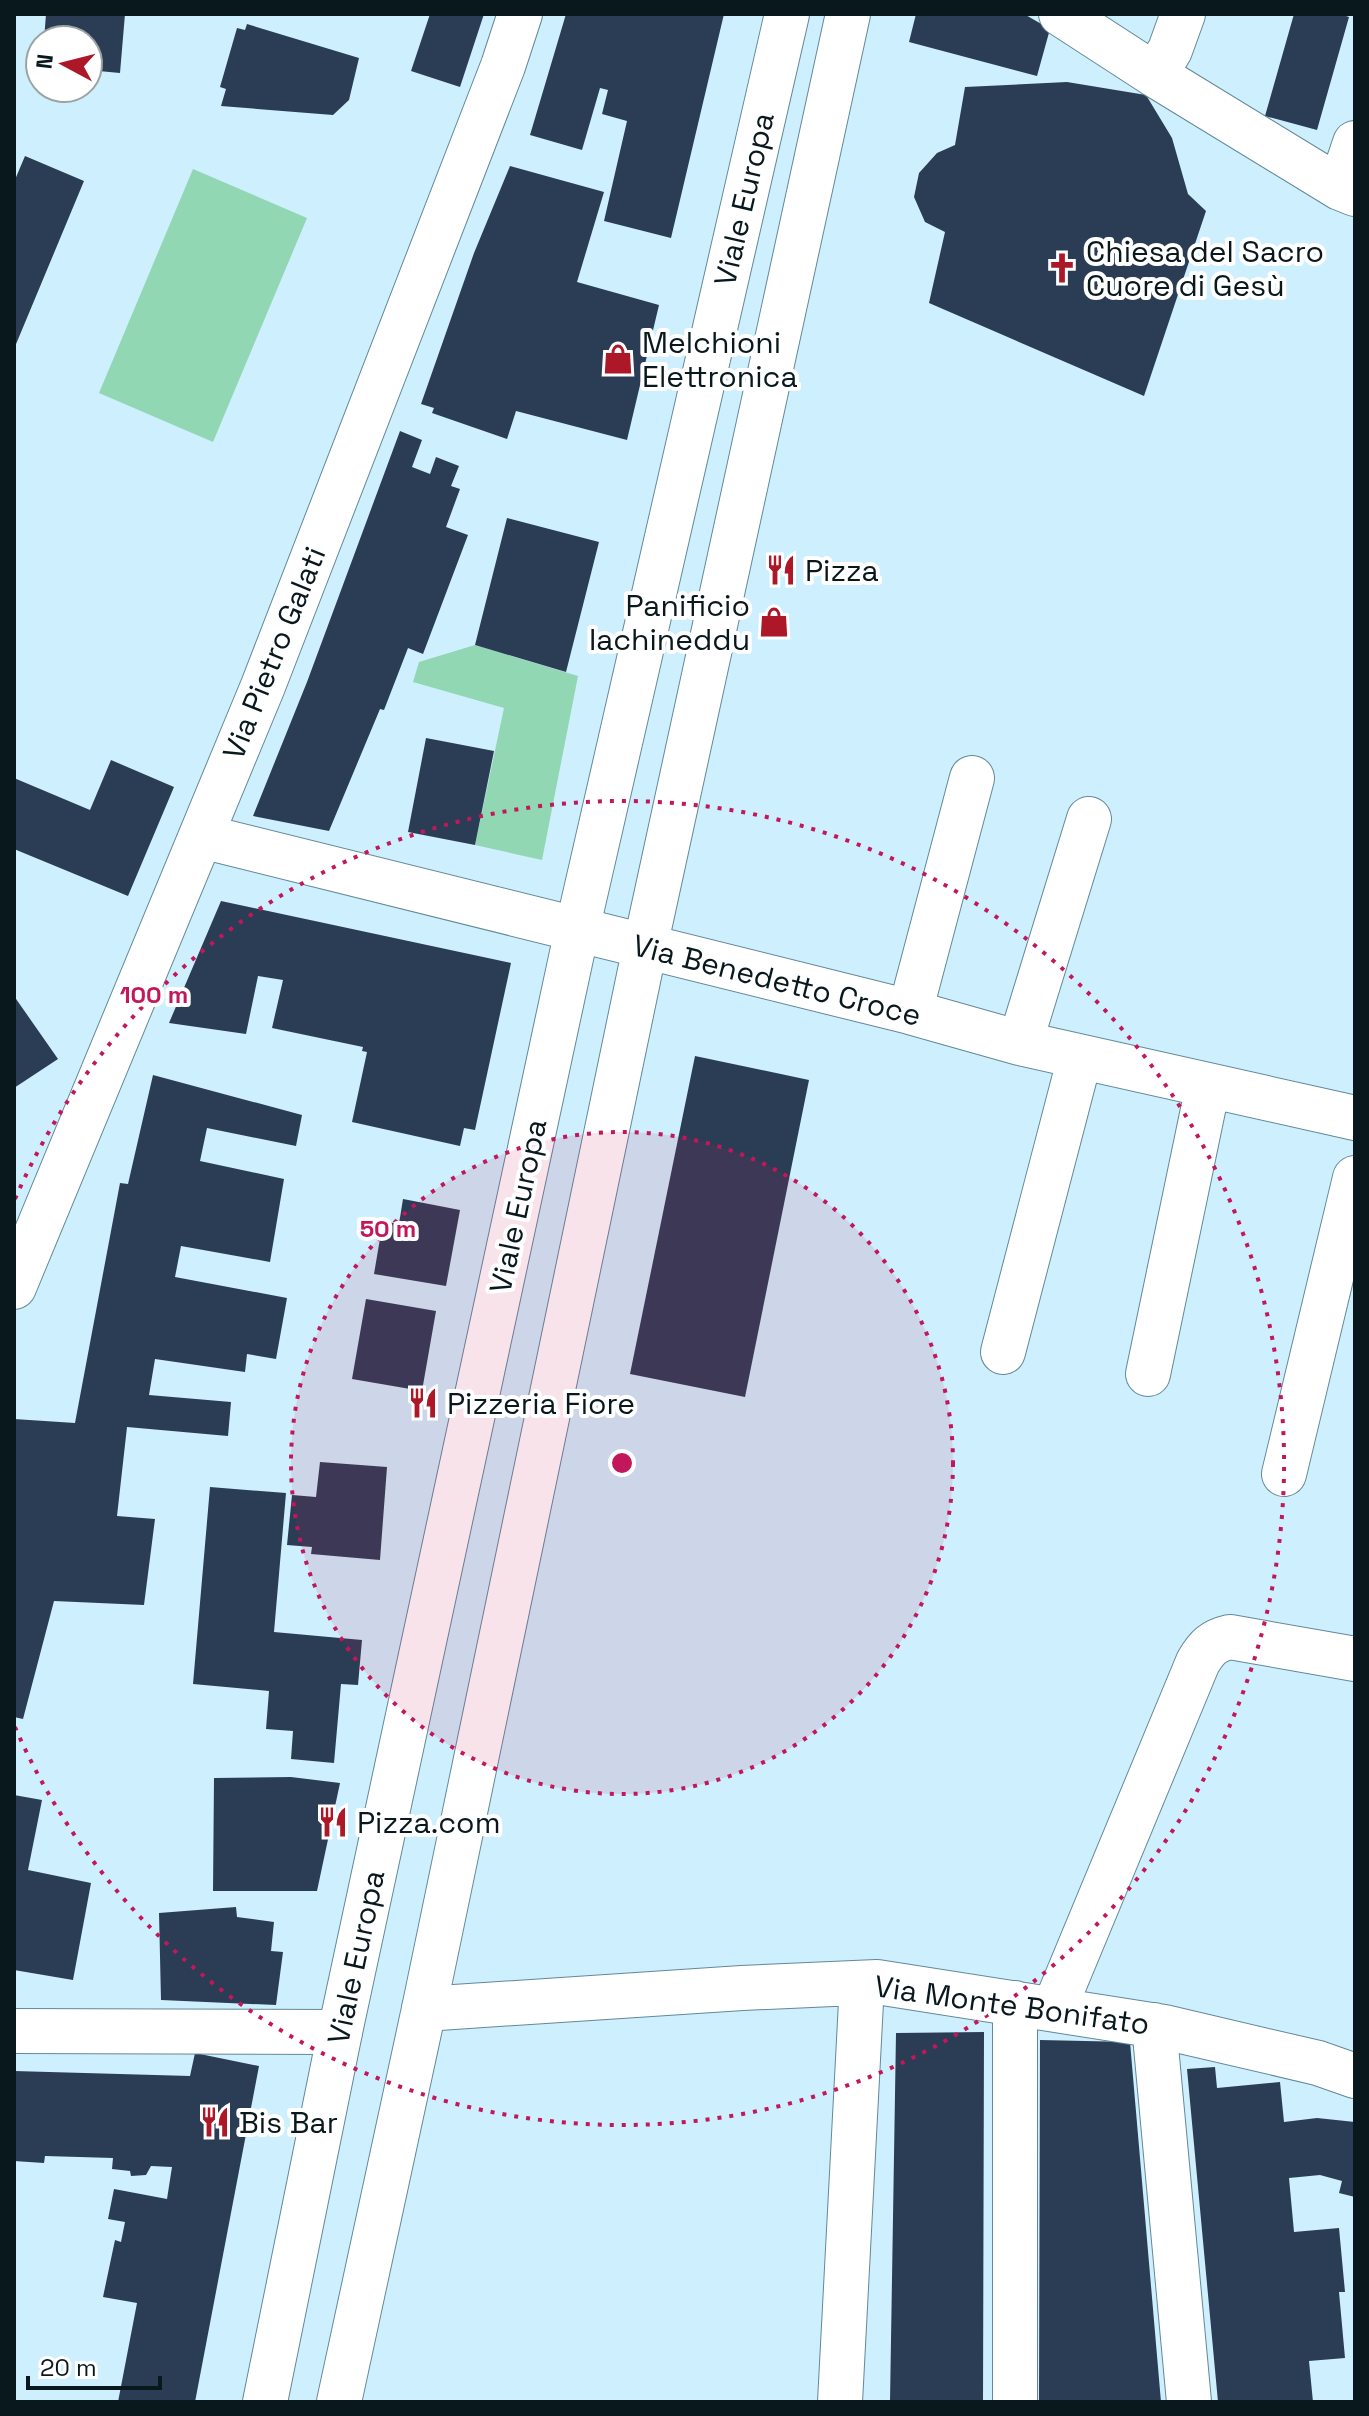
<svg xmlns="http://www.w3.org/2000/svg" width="1369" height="2416" viewBox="0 0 1369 2416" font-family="'Space Grotesk',sans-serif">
  <rect width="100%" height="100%" fill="#ceeffd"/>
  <path fill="#92d7b3" d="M193,169L307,218L213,442L99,393Z
    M475,645L578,676L542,860L475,845L504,708L413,682L419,662Z"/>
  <path fill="#2b3d55" d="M46,14H125L120,73L88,70V40H44Z
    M430,14H484L460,87L411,71Z
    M566,14H724L671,238L604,221L627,121L602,114L608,90L600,88L582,150L530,135Z
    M916,14H1024L1050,29L1037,76L909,42Z
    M1294,14H1340L1349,17L1317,130L1265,116Z
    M247,24L359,58L349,100L333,115L221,106L226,89L220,87L237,28L245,30Z
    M1067,82L1146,95L1172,138L1188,194L1206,211L1144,396L929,303L945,232L925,222L914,197L919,173L937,153L955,145L965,87Z
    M25,156L84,181L14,349V182Z
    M510,166L604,192L577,282L659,305L627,440L516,411L507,439L432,413L434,408L421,404L474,253Z
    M400,431L422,440L412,467L430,474L436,457L459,466L451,486L460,489L446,527L468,535L423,654L408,648L384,710L380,709L329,831L253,816L307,682Z
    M507,518L599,542L566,672L475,645Z
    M426,738L494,751L475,845L408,832Z
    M111,760L174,787L128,896L14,849V778L90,810Z
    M221,901L511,963L475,1130L464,1128L460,1146L352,1122L367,1052L362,1051L363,1047L272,1028L283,980L258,976L246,1034L169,1023Z
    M14,996L58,1059L14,1088Z
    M695,1056L809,1080L745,1397L630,1374Z
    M153,1075L302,1115L296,1146L207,1128L200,1161L284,1179L270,1262L181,1246L175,1277L287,1298L276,1359L247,1354L245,1372L155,1359L149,1395L231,1402L228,1436L127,1427L117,1516L155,1519L144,1605L54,1601L23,1719L14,1717V1419L75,1423L120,1183L128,1184Z
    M403,1199L460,1210L446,1286L374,1274L383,1221L399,1224Z
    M366,1299L436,1311L422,1391L352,1379Z
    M320,1462L387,1467L380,1560L311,1554L312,1547L287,1545L292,1495L316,1497Z
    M210,1487L286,1493L274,1632L362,1640L358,1685L341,1684L334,1763L291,1759L293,1731L266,1729L269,1691L193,1684Z
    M291,1777L340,1783L317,1891H213L214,1778Z
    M14,1795L42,1800L28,1870L91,1883L73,1980L14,1970Z
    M236,1907L237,1917L274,1922L271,1951L283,1952L276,2005L161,2000L159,1913Z
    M984,2032L983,2402H890L896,2033Z
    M1040,2040L1130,2042L1161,2402H1039Z
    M195,2053L259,2066L195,2402H118L137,2303L103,2297L115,2240L121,2242L125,2222L108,2219L114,2189L167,2199L172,2167L151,2166L146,2175L131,2176L130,2171L112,2169L113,2158L45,2156L44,2163L14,2161V2071L190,2076Z
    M1215,2067L1217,2088L1280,2082L1284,2122L1317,2118L1355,2122V2197L1339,2193L1342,2181L1320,2175L1289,2178L1294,2232L1339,2228L1345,2292H1339L1345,2358L1309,2361L1313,2402H1218L1187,2069Z"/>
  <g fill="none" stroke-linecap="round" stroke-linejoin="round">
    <g stroke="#628998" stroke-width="46">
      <path id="minor" d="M1061,14L1155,75L1340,188L1355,194
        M1155,75L1170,50L1183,14
        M1340,188L1355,143
        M201,836L910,1012L1020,1043L1355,1118
        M910,1012L972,778
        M1020,1043L1089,819
        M14,1287L263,686L503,66L520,14
        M1003,1352L1080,1057
        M1148,1374L1208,1086
        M1284,1474L1355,1178
        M1015,2003V2402
        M424,2009L742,1988L877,1982L1164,2027L1318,2063L1355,2076
        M1054,2009L1198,1662C1207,1647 1213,1641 1230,1637L1355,1659
        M1154,2025L1189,2402
        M14,2031L340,2032
        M840,2402L862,1983"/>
    </g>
    <g stroke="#628998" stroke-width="46">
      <path id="tertiary" d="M265,2402L340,2032L577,930L787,14
        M339,2402L424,2009L645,947L848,14"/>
    </g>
    <use href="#minor" stroke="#fff" stroke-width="44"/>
    <use href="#tertiary" stroke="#fff" stroke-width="44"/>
  </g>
  <circle cx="622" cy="1463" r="331" fill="#c2185b" fill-opacity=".12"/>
  <g fill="none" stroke="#c2185b" stroke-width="4" stroke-dasharray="4 8">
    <circle cx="622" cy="1463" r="331"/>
    <path d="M15 1199A662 662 0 1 1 15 1727"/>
  </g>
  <defs>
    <g id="church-bare" transform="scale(2.4)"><path d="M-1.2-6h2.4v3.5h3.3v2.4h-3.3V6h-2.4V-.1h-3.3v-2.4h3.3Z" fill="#ac1827" stroke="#fff" stroke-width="2.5" paint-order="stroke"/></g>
    <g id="shop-bare" transform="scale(2.4)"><path d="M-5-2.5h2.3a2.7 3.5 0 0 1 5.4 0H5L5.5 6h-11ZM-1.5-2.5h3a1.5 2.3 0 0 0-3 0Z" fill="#ac1827" stroke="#fff" stroke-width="2.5" paint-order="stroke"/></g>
    <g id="restaurant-bare" transform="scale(2.4)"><path d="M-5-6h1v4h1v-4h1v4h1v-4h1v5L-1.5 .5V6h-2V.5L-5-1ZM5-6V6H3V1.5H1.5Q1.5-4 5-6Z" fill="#ac1827" stroke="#fff" stroke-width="2.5" paint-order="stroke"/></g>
  </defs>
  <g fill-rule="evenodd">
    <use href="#church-bare" x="1062" y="268"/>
    <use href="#shop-bare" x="618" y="359"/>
    <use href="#restaurant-bare" x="781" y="570"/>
    <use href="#shop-bare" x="774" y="622"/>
    <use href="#restaurant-bare" x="423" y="1403"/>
    <use href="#restaurant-bare" x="333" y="1822"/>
    <use href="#restaurant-bare" x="215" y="2122"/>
  </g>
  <g text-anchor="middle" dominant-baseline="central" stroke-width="8" stroke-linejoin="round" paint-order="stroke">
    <g font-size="30" fill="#08181d" stroke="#fff">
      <text transform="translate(744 199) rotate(-77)">Viale Europa</text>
      <text transform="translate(274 653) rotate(-68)">Via Pietro Galati</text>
      <text transform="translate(777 980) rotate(14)">Via Benedetto Croce</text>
      <text transform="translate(518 1206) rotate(-78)">Viale Europa</text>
      <text transform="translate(356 1957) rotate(-78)">Viale Europa</text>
      <text transform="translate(1012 2005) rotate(8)">Via Monte Bonifato</text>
    </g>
    <g font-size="30" fill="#08181d" stroke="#fff" text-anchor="start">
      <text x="1086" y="251">Chiesa del Sacro<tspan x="1086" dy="34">Cuore di Gesù</tspan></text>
      <text x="642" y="342">Melchioni<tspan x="642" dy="34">Elettronica</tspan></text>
      <text x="805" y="570">Pizza</text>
      <text x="750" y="605" text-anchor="end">Panificio<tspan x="750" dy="34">Iachineddu</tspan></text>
      <text x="447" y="1403">Pizzeria Fiore</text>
      <text x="357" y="1822">Pizza.com</text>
      <text x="239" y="2122">Bis Bar</text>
    </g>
  </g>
  <circle cx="622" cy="1463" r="12" fill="#c2185b" stroke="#fff" stroke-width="4"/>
  <g font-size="24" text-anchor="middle" font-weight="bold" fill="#c2185b" stroke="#fff" stroke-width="8" stroke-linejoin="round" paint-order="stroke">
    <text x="154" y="1003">100 m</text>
    <text x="388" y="1237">50 m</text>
  </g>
  <rect width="1369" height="2416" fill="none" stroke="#08181d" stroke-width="32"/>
  <g transform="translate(64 64) rotate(277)"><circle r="38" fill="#ffffff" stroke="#9ca3a5" stroke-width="2"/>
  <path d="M0-6L14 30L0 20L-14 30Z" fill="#ac1827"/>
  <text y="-12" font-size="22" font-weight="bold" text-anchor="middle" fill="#08181d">N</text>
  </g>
  <path d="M28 2376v12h132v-12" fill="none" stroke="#08181d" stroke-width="4"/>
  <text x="40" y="2376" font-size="24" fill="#08181d" stroke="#ffffff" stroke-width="6" paint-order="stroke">20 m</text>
</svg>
